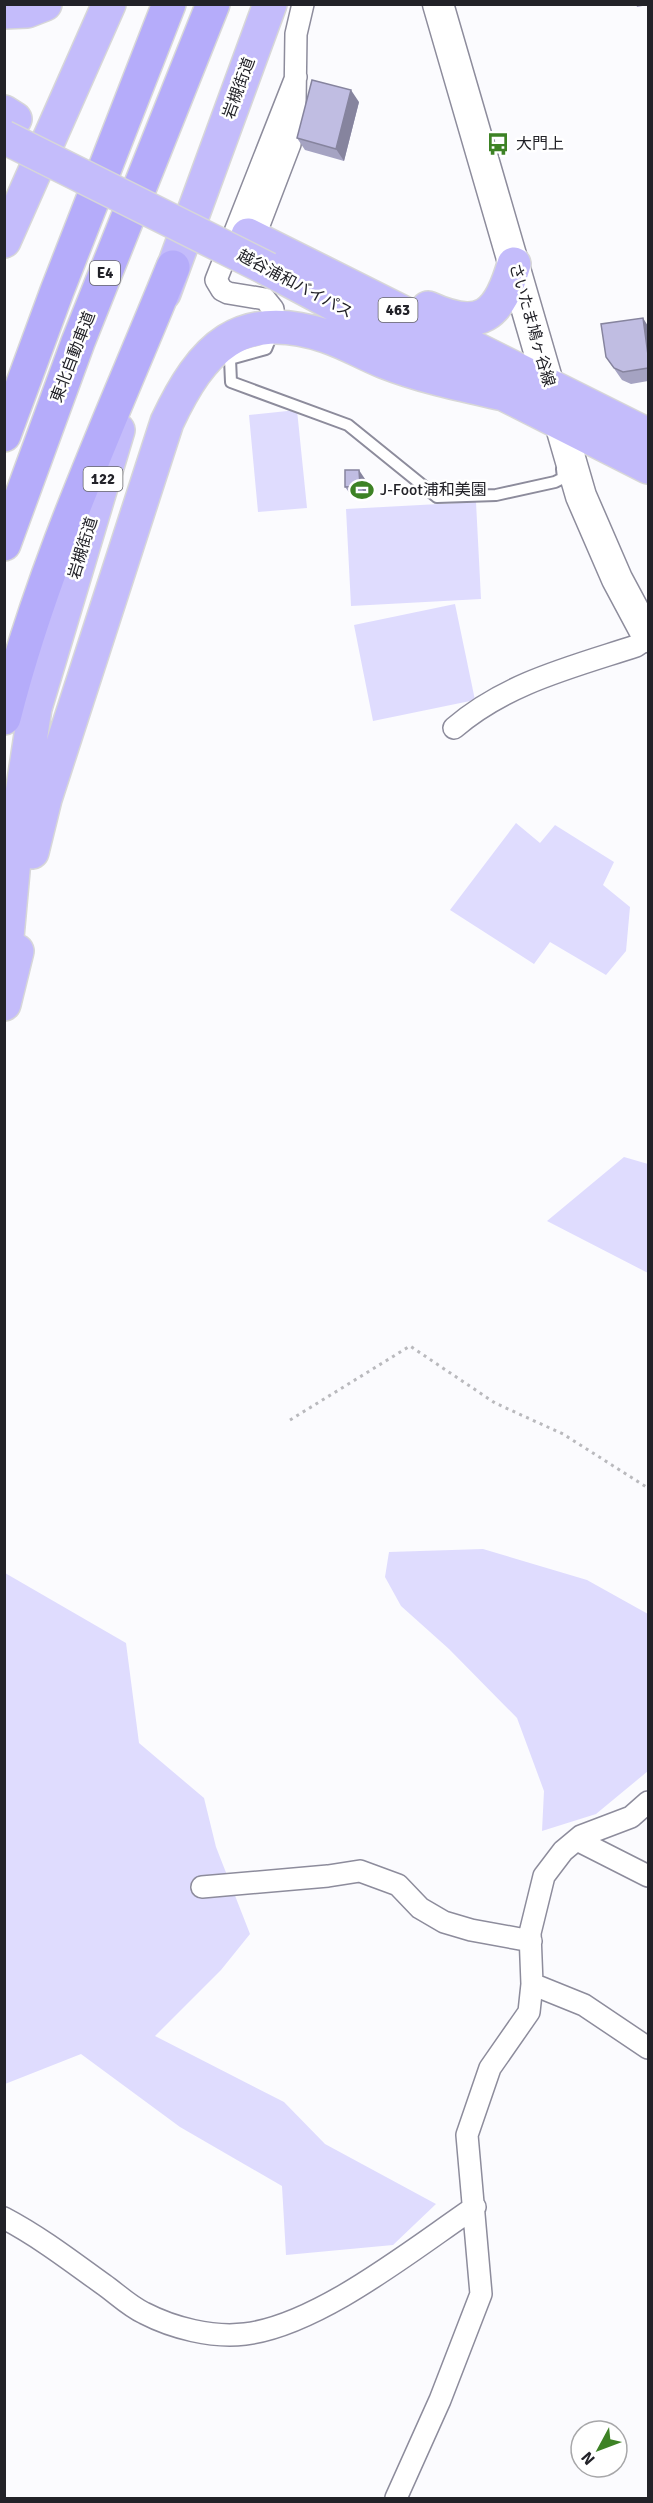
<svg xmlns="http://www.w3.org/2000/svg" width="653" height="2503" viewBox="0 0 653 2503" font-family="Signika,'Noto Sans JP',sans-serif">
  <rect width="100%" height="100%" fill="#fbfbfe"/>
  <path fill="#dfdcfe" d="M297,410L307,508L258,512L249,415Z
    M476,502L481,599L351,606L346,509Z
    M455,604L475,700L373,721L354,625Z
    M516,823L540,843L555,825L614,862L603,885L630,907L626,951L606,975L550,942L534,964L450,910Z
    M624,1157L648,1164V1273L547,1221Z
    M483,1549L587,1580L648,1614V1771L596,1814L542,1831L544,1791L517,1718L449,1649L401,1606L385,1577L389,1552Z
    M5,1573L126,1643L139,1743L204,1798L216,1847L250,1934L221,1970L155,2036L284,2102L325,2144L436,2204L393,2245L286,2255L282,2186L180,2127L81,2054L5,2084Z"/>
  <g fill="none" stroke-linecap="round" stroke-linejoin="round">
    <g stroke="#8d8c9c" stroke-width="14">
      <path id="service" d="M273,332L266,349L230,359L231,382L348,425L437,497L496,495L555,482L563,478L562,469"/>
    </g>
    <g stroke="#8d8c9c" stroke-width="24">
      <path id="minor" d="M254,238L290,144L295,103L296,34L303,4
        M274,328L273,309L265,299L228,293L222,290L216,280L296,77
        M454,728C506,683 572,667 636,646L648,638
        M577,1840L648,1876
        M202,1887L328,1876L360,1871L398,1885L420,1908L444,1922L471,1930L531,1941
        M532,1984L584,2005L648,2048
        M4,2218C40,2237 71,2261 103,2284C116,2293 129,2306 144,2313C173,2328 212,2338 245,2334C319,2325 413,2249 475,2207
        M396,2498L440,2400L481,2294L467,2135L490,2068L529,2012L532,1984L530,1933L544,1876L563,1851L581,1836L631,1817L648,1802"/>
    </g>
    <g stroke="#8d8c9c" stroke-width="33">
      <path id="secondary" d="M438,4L581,496L617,579L648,637"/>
    </g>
    <g stroke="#d7d7d8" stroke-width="36">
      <path id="trunk" d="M4,12L27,11L45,4
        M4,112L15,119
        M248,235L648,435
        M4,241L109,4
        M268,269L476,380L648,467
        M164,293L270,4
        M428,308C481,332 499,316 514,264
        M32,852L45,799L167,422C202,348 239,308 326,336C347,343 365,354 385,362C423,377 464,385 504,394
        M4,970L17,827L35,708L118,430
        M4,1004L17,951"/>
    </g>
    <g stroke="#d7d7d8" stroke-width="36">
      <path id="motorway" d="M4,435L57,291L169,4
        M4,544L78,342L213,4
        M4,718C43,563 113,415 173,267"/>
    </g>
    <path stroke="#b9b9bd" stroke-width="3" stroke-dasharray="3 4.5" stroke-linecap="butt" d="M290,1420L410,1346L495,1403L563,1434L648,1488"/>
    <use href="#service" stroke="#fff" stroke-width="10"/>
    <use href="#minor" stroke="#fff" stroke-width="21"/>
    <use href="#secondary" stroke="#fff" stroke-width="30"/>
    <use href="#trunk" stroke="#c4bcfb" stroke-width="33"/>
    <use href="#motorway" stroke="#b5acfa" stroke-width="33"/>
    <g stroke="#d7d7d8" stroke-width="36" stroke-linecap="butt">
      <path id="trunk-bridge" d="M4,137L268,269"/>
    </g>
    <use href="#trunk-bridge" stroke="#c4bcfb" stroke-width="33"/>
  </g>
  <path fill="#a5a3c2" d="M636,4H648V5L637,7Z
    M359,102L344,161L305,150L297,138Z
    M648,326V381L631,384L622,380L606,357Z
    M367,482L368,498L354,499L345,487Z"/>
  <path fill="#86849e" d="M351,90L359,102L344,161L336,149Z
    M643,318L648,326V355Z
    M359,470L367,482L368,498L360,486Z"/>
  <path fill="#c0bde2" stroke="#86849e" stroke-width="1.5" d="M312,80L351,90L336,149L297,138Z
    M643,318L648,355V368L623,372L614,368L606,357L601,324Z
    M345,470H359L360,486L345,487Z"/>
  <defs>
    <g id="bus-bare" transform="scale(1.8)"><path d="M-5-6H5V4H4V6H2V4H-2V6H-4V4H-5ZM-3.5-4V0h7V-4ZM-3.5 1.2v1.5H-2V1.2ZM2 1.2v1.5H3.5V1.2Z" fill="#3d8225" stroke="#fff" stroke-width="2.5" paint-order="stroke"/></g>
    <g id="stadium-bare" transform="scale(1.8)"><path d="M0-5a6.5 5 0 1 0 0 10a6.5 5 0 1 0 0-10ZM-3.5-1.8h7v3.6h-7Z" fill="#3d8225" stroke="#fff" stroke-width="2.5" paint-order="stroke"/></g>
  </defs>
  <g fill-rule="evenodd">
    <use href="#bus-bare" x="498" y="144"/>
    <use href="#stadium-bare" x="362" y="490"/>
  </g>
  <g text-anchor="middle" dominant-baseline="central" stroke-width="5" stroke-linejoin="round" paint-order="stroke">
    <g fill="#fff" stroke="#646468" stroke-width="1.5">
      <rect x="90" y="261" width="30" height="24" rx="4.5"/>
      <rect x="378.5" y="298" width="39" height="24" rx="4.5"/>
      <rect x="83.5" y="467" width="39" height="24" rx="4.5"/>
    </g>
    <g font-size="15" font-weight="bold" fill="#222228">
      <text x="105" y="273">E4</text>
      <text x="398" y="310">463</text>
      <text x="103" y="479">122</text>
    </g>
    <g font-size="16" fill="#222228" stroke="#fff">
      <text transform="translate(239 88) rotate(-70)">岩槻街道</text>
      <text transform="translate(295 284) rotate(28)">越谷浦和バイパス</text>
      <text transform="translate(532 325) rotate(74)">さいたま鳩ヶ谷線</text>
      <text transform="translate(73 357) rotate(-69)">東北自動車道</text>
      <text transform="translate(83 548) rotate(-73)">岩槻街道</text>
    </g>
    <g font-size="16" fill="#222228" stroke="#fff" text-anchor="start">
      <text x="516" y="144">大門上</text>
      <text x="380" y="490">J-Foot浦和美園</text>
    </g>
  </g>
  <rect width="653" height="2503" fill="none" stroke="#222228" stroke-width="12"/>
  <g transform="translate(599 2449) rotate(229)"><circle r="28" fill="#ffffff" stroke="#a7a7a9" stroke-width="1.5"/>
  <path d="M0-4.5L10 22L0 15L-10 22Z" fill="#3d8225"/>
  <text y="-9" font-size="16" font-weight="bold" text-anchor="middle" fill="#222228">N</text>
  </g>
</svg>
